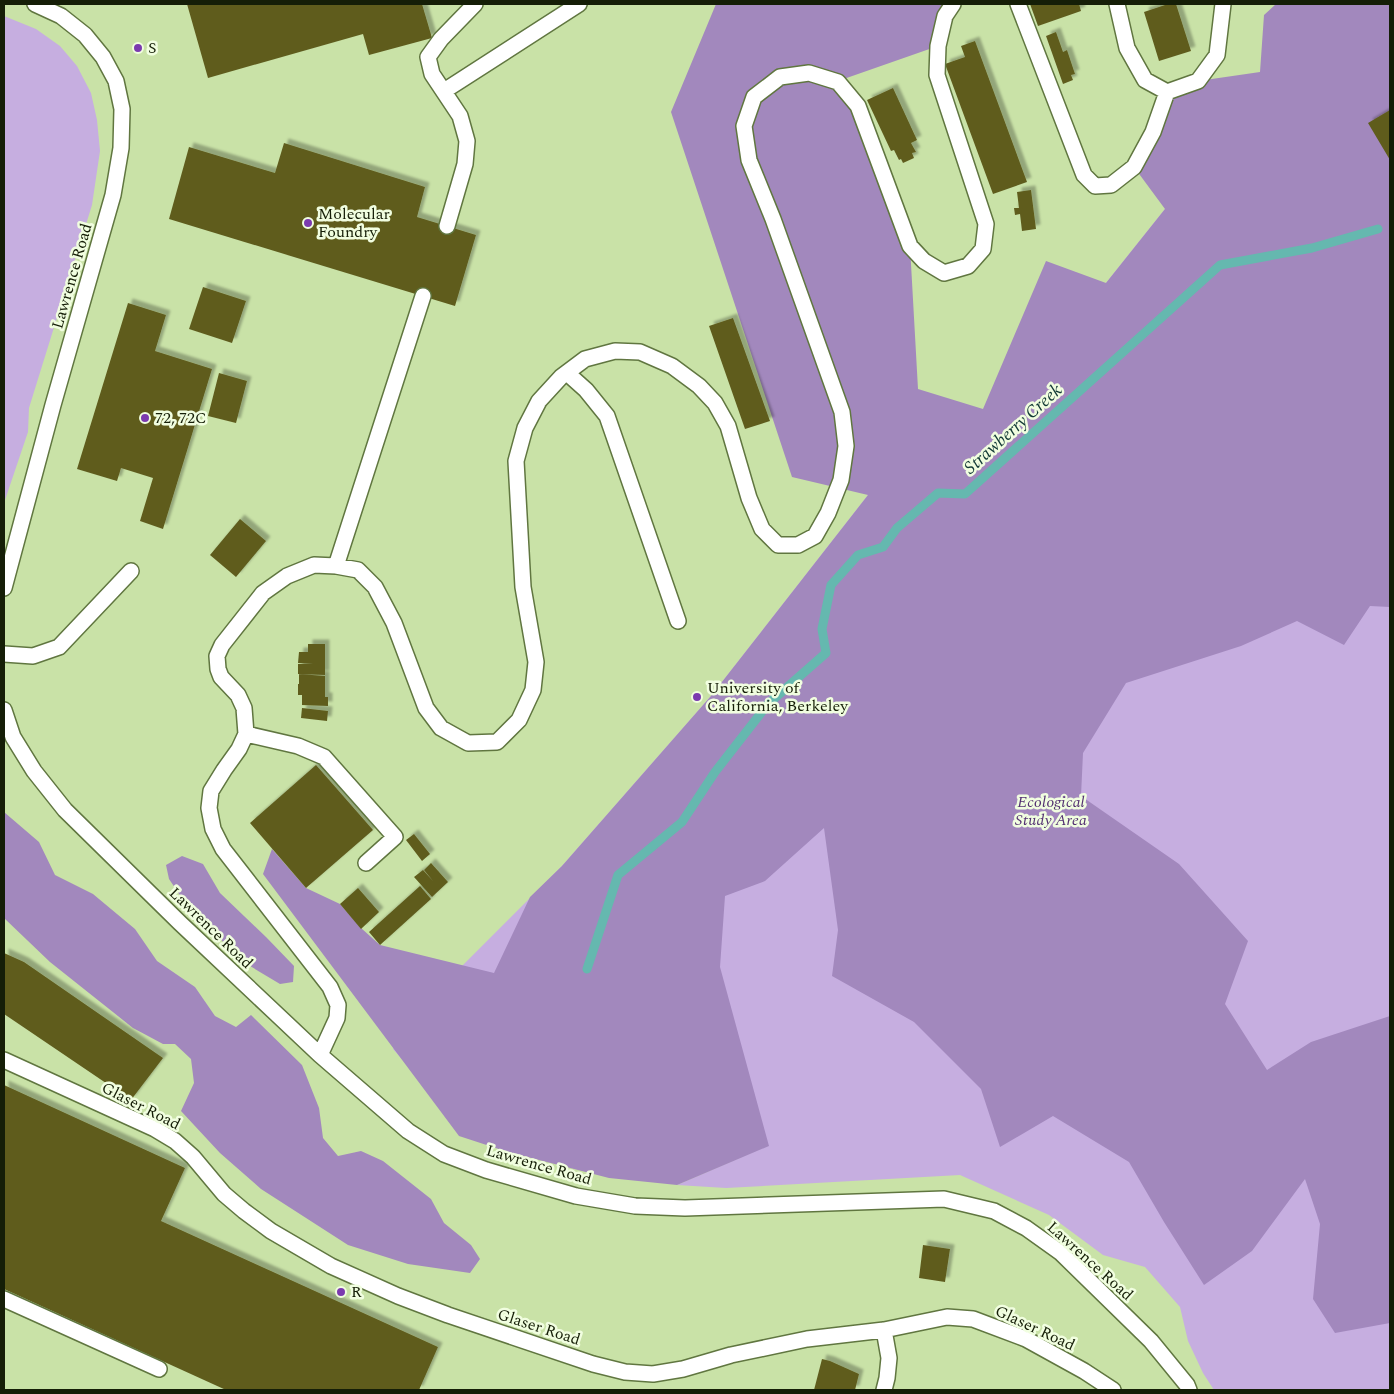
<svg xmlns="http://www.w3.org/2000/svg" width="1394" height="1394" viewBox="0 0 1394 1394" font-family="Spectral,serif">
  <defs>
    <filter id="shadow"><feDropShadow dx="4.5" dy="-4.5" stdDeviation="1" flood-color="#0004"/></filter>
  </defs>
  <rect width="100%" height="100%" fill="#c9e2a7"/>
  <path fill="#c6aee0" d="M4,16L36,29L60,46L77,66L91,93L97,120L100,151L92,205L29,408L28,432L4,503Z
    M1390,35V1390H1214L1203,1373L1188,1341L1180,1307L1145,1267L1103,1255L1049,1215L960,1175L726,1188L677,1185L767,1146L439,1100L393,1049L427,1001L562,866L711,696L868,495L983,409L1106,283L1165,209Z"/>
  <path fill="#a288bd" d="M716,4H953L938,46L838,81L858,106L910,246L918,389L983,409L1046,261L1106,283L1165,209L1134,167L1167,92L1198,81L1260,72L1264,15L1276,4H1390V607L1370,606L1344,645L1297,621L1241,646L1126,683L1083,753L1081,796L1179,864L1248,941L1225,1004L1267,1070L1311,1042L1390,1016V1323L1335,1333L1313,1299L1320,1224L1305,1179L1252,1251L1204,1285L1164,1222L1129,1162L1053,1116L1000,1147L981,1089L914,1022L832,976L838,930L824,828L765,881L725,896L720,967L769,1146L677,1185L609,1178L508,1152L459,1136L263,874L272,849L306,888L340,904L361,928L380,945L494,973L530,897L562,866L711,696L868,495L792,477L671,112Z
    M4,812L39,842L55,875L93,894L135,929L157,961L195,987L215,1016L236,1027L251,1015L302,1065L319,1108L323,1138L338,1156L361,1151L383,1161L431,1199L444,1223L471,1245L480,1259L470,1273L408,1264L348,1245L261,1189L220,1153L181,1111L194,1083L191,1059L175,1044H163L133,1028L50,962L4,918Z
    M182,856L203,864L220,893L266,937L294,966L293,982L280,984L245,963L190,910L169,879L166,865Z"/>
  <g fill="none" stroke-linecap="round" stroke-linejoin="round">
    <path stroke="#65b8af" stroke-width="9" d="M587,969L618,875L682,822L715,772L768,704L826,653L822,629L831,585L858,555L883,547L897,528L938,493L965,494L1220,265L1312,248L1378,229"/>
  </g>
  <path fill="#5f5c1f" filter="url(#shadow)" d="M187,4H422L432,38L369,55L363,34L208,78Z
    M1030,4H1079L1081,11L1038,26Z
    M1168,4H1176L1191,51L1159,61L1144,12Z
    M1056,32L1063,52L1067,50L1075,74L1071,75L1073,80L1063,84L1046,36Z
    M975,41L1027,182L993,194L945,64L965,57L961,46Z
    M893,88L917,140L911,143L916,152L912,153L914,158L903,163L901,159L899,160L894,150L891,151L867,100Z
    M1390,110V160L1368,123Z
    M284,143L425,187L417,217L476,235L455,306L169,219L189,147L275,173Z
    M1031,190L1036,229L1022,231L1020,214L1015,215L1014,208H1019L1017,192Z
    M203,287L246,301L232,343L189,329Z
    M128,303L166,315L155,351L212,369L163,529L140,521L153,478L121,468L117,481L77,469Z
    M733,318L770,421L745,429L709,326Z
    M219,373L247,381L236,423L208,416Z
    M240,519L266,541L236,577L210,555Z
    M308,644H325V675L298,674V664H313L298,663L299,652H308Z
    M299,674L325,676V697H328V706L302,705V695H298V684H313H299Z
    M302,708L328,711L327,721L301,718Z
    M316,765L373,830L306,888L250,823Z
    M414,834L430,854L422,861L406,840Z
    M431,863L448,882L432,897L414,877L423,870L433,881L424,870Z
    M420,886L431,899L380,945L369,932Z
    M358,888L379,912L361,929L340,904Z
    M4,953L24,962L163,1058L131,1100L4,1014Z
    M4,1085L185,1168L161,1221L438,1347L419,1390H226L4,1289Z
    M923,1245L950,1249L945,1282L919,1278Z
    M822,1359L830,1361L859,1374L855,1390H814Z"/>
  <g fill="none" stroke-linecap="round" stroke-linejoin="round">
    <g stroke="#607640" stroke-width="18">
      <path id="lane" d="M1018,4L1084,175L1095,186L1111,185L1134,167L1153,132L1167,92
        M1117,4L1127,48L1145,80L1167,92L1198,81L1217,55L1223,4
        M444,91L579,4
        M447,226L465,164L467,141L460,116L432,74L428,57L441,39L475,4
        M567,373L586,390L607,416L678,621
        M336,566L423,296
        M4,588L53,405L113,195L121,148L122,109L116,81L103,57L85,35L61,16L35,4
        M4,654L33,656L59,647L131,571
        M4,710L13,737L34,771L65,810L180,923L320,1055L408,1131L444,1154L486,1170L576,1196L635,1206L685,1208L944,1199L994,1211L1026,1228L1061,1253L1151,1341L1187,1385L1189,1390
        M246,734L298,746L324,757L395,837L366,863
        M320,1055L337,1018L338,1005L330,987L223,849L213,829L209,808L211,791L224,770L239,749L246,734L244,708L238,695L221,677L218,669L217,656L222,645L263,593L287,576L314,565L336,566L358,570L375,587L394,623L426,708L441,728L468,743L497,742L519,720L533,690L536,662L523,587L516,461L525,428L539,401L561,377L585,359L615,351L640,352L672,366L699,386L715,403L728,426L749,498L762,529L778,545H798L815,536L828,513L841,480L846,446L842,412L773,219L749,160L744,126L754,97L780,77L809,73L838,82L858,106L910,246L924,261L944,273L968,266L983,249L986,224L937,75L938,46L945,16L953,4
        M4,1060L155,1129L175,1141L193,1157L224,1194L244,1211L271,1231L331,1266L398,1296L448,1315L593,1364L625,1372L653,1374L683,1369L731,1355L807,1339L884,1330L947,1317L973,1319L1026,1339L1084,1371L1113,1390
        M4,1299L159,1369
        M884,1390L887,1378L889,1358L884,1330"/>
    </g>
    <use href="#lane" stroke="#fff" stroke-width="15"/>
  </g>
  <g fill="#7b3aaf" stroke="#f1fee0" stroke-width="2">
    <circle cx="138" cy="48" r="5"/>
    <circle cx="308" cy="223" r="5"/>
    <circle cx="145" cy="418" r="5"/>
    <circle cx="697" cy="697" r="5"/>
    <circle cx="341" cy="1292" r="5"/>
  </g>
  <g text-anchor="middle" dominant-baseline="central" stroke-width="5" stroke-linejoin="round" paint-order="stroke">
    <g font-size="16" fill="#151e07" stroke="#f1fee0" text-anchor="start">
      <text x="148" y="48">S</text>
      <text x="318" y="214">Molecular<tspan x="318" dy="18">Foundry</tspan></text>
      <text x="155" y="418">72, 72C</text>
      <text x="707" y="688">University of<tspan x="707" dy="18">California, Berkeley</tspan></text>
      <text x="351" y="1292">R</text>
    </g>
    <g font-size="16" fill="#151e07" stroke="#f1fee0">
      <text transform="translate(72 276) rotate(-74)">Lawrence Road</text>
      <text transform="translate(211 928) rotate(44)">Lawrence Road</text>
      <text transform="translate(141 1106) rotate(27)">Glaser Road</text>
      <text transform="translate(539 1165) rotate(16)">Lawrence Road</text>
      <text transform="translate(1090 1261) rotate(42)">Lawrence Road</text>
      <text transform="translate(539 1327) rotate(18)">Glaser Road</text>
      <text transform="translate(1035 1328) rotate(25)">Glaser Road</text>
    </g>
    <g font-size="16" font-style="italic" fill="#533071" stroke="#f1fee0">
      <text x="1051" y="802">Ecological<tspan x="1051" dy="18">Study Area</tspan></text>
    </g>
    <g font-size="18" font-style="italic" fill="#103834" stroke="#f1fee0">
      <text transform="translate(1013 429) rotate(-42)">Strawberry Creek</text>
    </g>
  </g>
  <rect width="1394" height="1394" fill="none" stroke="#151e07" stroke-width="10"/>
</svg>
